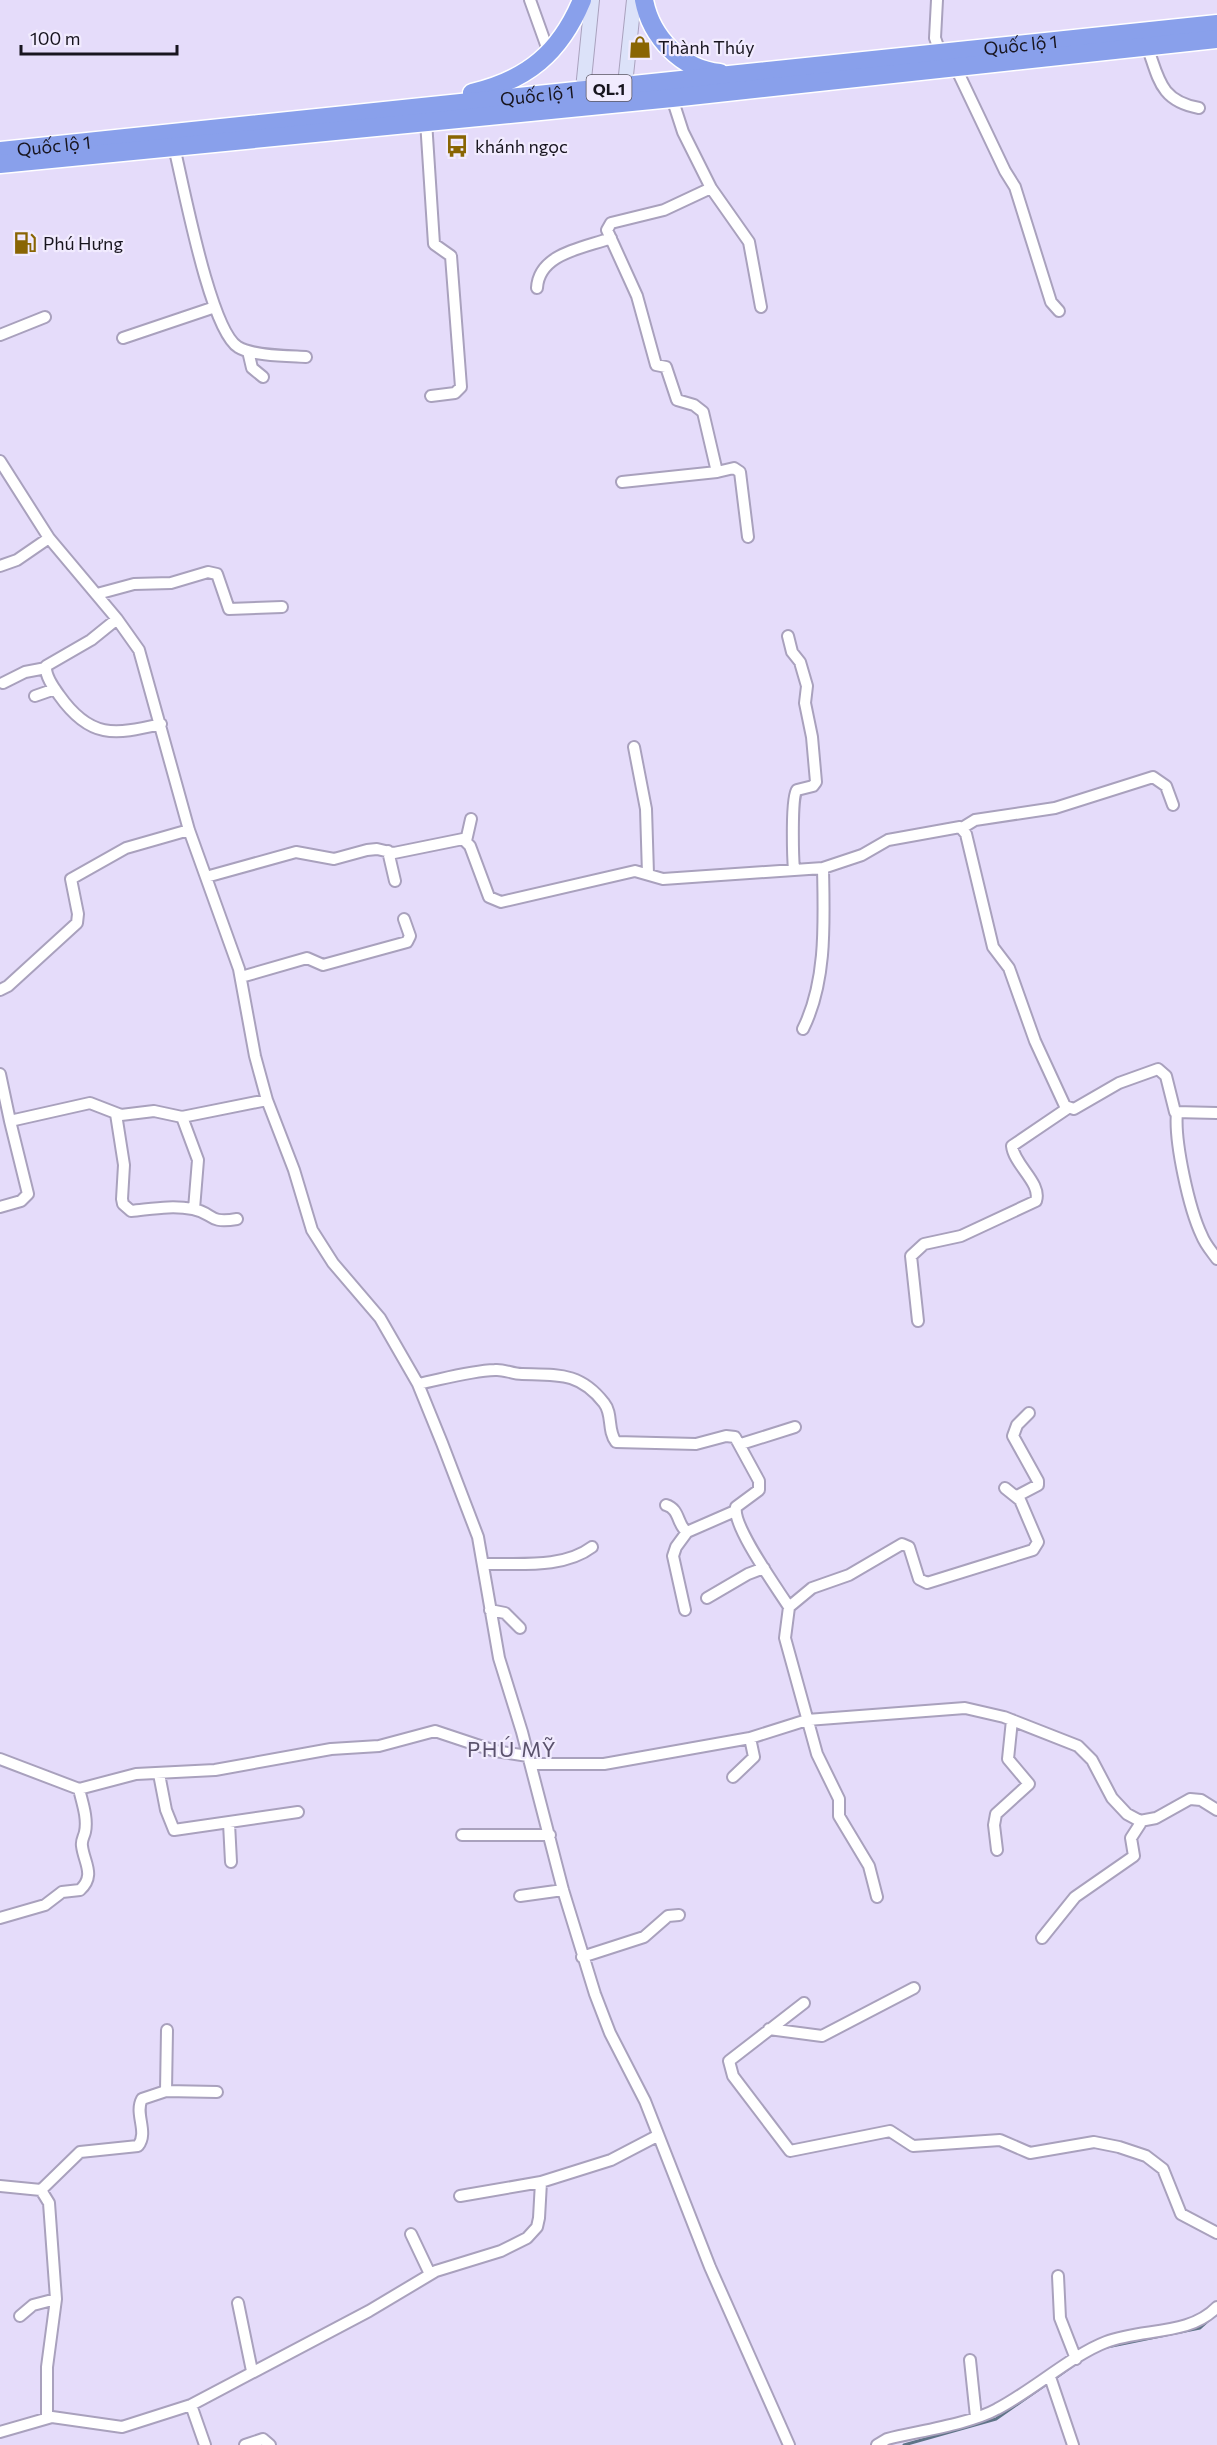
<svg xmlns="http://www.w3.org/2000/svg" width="1217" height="2445" viewBox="0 0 1217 2445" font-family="Commissioner,sans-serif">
  <rect width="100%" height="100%" fill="#e5dcfa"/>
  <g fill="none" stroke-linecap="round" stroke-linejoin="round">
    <path stroke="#5f7487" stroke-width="3" d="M1107,2347L1200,2328L1209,2320
      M1054,2379L1075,2364
      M904,2445L996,2419L1048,2383"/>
    <g stroke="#a9a1bd" stroke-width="14">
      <path id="street" d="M530,0L549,53
        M937,0L935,38L940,52
        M1147,46C1159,79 1160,101 1199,108
        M955,66L1005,171L1015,187L1051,302L1059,311
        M672,98L683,132L711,188L664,210L611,223L607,230L637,296L656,365L666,367L677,400L694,405L703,412L717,472L734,468L740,472L748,537
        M426,121L434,244L451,256L461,387L455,393L431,396
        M174,147C183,183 210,330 238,347C252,356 288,356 306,357
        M711,188L749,242L761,307
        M537,288C539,253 584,248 611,238
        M0,335L45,317
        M123,338L215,307
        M248,351L252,368L263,377
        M0,461L49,538L117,619L139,650L189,830L239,969L255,1056L267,1100L294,1170L312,1230L333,1263L380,1318L418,1384L442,1443L478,1537L499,1658L522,1732L563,1890L595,1994L610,2033L645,2101L710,2267L789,2445
        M622,482L717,472
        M0,566L17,560L49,538
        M97,594L134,584L171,583L208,572L217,574L229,609L282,607
        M117,619L91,640L46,666C45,676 53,687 59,695C90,739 114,735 161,724
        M788,636L792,652L800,662L807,686L805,703L812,737L816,782L813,786L797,790C791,796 793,858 794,870
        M3,683L25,672L46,668
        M35,696L55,689
        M634,747L646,809L648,874
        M962,828L975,820L1055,808L1153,777L1166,786L1173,805
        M466,841L471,819
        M388,851L395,881
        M206,877L296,852L334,859L367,850L377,849L394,853L463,839L470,846L489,897L501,902L635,871L663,879L823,868L862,855L888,840L960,827L966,834L993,947L1009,968L1035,1041L1065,1106L1074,1109L1119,1083L1158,1069L1166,1076L1175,1112L1217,1113
        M241,977L307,958L323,965L407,942L410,936L404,919
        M0,990L8,986L77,923L78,914L71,879L126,848L189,830
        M803,1029C827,981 824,921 823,868
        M0,1074L10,1121L90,1103L121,1115L154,1111L182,1117L267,1100
        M1177,1112C1174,1141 1189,1209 1202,1236C1205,1244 1212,1252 1217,1259
        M116,1114L124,1165L122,1199L123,1204L131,1211C152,1209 171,1205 193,1209C214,1213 207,1224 237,1219
        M182,1117L198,1160L194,1209
        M0,1207L21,1201L28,1194L10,1121
        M918,1321L911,1256L924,1244L961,1236L1036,1201C1042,1183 1014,1165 1012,1146L1068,1108
        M418,1384C443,1379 469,1371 495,1370C504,1369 512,1374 522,1374C558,1375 580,1372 604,1403C613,1414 607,1430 616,1442L696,1444L726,1436L735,1437L759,1481V1490L736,1507C732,1526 777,1588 789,1607
        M741,1444L795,1427
        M1017,1496L1038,1485V1481L1013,1436L1017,1425L1029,1413
        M666,1505C680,1509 677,1525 687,1532L735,1511
        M483,1564C518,1563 563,1569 592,1547
        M707,1598L748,1574L764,1568
        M490,1610L505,1613L520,1628
        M685,1610L673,1556L676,1547L687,1532
        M0,1759L79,1789L136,1774L215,1770L331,1749L379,1746L435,1731L495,1751L528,1756
        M531,1764H604L750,1738L807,1720L965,1708L1004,1717L1078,1746L1092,1760L1112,1798L1127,1814L1140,1821L1156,1818L1190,1799L1201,1800L1217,1810
        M159,1774L166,1810L174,1830L298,1812
        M733,1777L754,1757L750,1738
        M229,1823L231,1862
        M462,1835H550
        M997,1850L994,1825L996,1814L1029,1784L1008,1759L1012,1720
        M520,1896L563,1890
        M877,1897L869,1866L839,1816V1799L817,1754L785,1638L789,1607L812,1588L849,1575L902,1544L909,1547L919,1579L927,1583L1033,1550L1038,1542L1020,1500L1005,1488
        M0,1918L45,1905L62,1892L80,1890C96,1875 84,1863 82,1846C81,1840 84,1837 85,1832C88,1818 82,1802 79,1789
        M1042,1938L1075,1897L1134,1856L1131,1838L1142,1821
        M582,1957L644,1937L668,1916L679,1915
        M804,2003L729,2061L733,2076L790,2151L890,2131L913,2146L1000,2140L1030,2153L1094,2142L1119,2147L1146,2156L1163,2169L1181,2214L1217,2233
        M769,2029L822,2036L914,1988
        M166,2091L167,2030
        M0,2186L41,2190L49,2203L56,2299L47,2367V2418
        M41,2190L80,2152L138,2146C149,2132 134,2114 142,2099L166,2091L217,2092
        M460,2196L541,2182
        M411,2234L430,2274
        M1058,2276L1060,2318L1076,2359
        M238,2303L252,2371
        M20,2316L33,2305L56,2299
        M970,2360L976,2417
        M1050,2377L1073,2445
        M191,2405L205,2445
        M0,2432L52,2417L122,2427L191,2405L369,2311L436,2271L501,2251L527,2238L537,2227L539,2218L541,2182L611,2160L657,2136
        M245,2445L263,2439L270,2445
        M877,2445L887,2439C919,2431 970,2424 997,2409C1032,2391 1072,2355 1106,2342C1142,2328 1189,2336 1217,2307"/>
    </g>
    <g stroke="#a9a1bd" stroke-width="16">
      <path id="secondary" d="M624,94L634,0
        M582,99L592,0"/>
    </g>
    <g stroke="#fff" stroke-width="21">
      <g id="highway">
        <path d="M644,0C651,37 682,70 720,73"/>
        <path d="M472,93C527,80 560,53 582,0"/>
        <path id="s1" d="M0,151L1217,24"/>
        <path d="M0,164L672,98L1217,39"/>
      </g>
    </g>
    <use href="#street" stroke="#fff" stroke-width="10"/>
    <use href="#secondary" stroke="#dce2f9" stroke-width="14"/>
    <use href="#highway" stroke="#89a0eb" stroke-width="18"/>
  </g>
  <defs>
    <g id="shop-bare" transform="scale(1.8)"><path d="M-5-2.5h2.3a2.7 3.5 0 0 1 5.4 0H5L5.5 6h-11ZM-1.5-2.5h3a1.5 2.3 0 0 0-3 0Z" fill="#896503" stroke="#f1ebfe" stroke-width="2.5" paint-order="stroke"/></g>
    <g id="bus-bare" transform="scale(1.8)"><path d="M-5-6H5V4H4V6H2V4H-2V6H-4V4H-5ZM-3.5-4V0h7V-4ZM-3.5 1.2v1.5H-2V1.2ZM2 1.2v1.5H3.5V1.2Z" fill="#896503" stroke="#f1ebfe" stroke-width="2.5" paint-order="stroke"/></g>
    <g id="fuel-bare" transform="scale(1.8)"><path d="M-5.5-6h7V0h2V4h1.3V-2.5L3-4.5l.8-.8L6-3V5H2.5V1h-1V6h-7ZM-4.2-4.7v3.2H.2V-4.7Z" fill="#896503" stroke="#f1ebfe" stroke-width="2.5" paint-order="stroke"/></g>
  </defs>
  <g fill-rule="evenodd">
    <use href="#shop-bare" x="640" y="47"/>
    <use href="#bus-bare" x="457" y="146"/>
    <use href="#fuel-bare" x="25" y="243"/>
  </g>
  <g text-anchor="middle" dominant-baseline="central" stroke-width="4.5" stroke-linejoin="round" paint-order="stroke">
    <rect fill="#f1ebfe" stroke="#595562" stroke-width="1.5" x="586.5" y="75" width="45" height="26" rx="4.5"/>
    <g font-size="16" font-weight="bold" fill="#18151f">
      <text x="609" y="88">QL.1</text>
    </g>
    <g font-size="18" fill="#18151f" stroke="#f1ebfe">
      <text stroke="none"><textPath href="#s1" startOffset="1026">Quốc lộ 1</textPath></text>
      <text stroke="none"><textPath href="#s1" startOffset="540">Quốc lộ 1</textPath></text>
      <text stroke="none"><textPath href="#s1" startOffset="54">Quốc lộ 1</textPath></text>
    </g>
    <g font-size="18" fill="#18151f" stroke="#f1ebfe" text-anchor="start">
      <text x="658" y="47">Thành Thúy</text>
      <text x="475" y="146">khánh ngọc</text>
      <text x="43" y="243">Phú Hưng</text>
    </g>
    <g font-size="21" letter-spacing="1.5" fill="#5a526c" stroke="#f1ebfe">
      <text x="512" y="1748">PHÚ MỸ</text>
    </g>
  </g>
  <path d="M21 45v9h156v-9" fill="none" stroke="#18151f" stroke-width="3"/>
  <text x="30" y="45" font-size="18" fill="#18151f" stroke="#f1ebfe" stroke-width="4.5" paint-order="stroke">100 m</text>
</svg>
